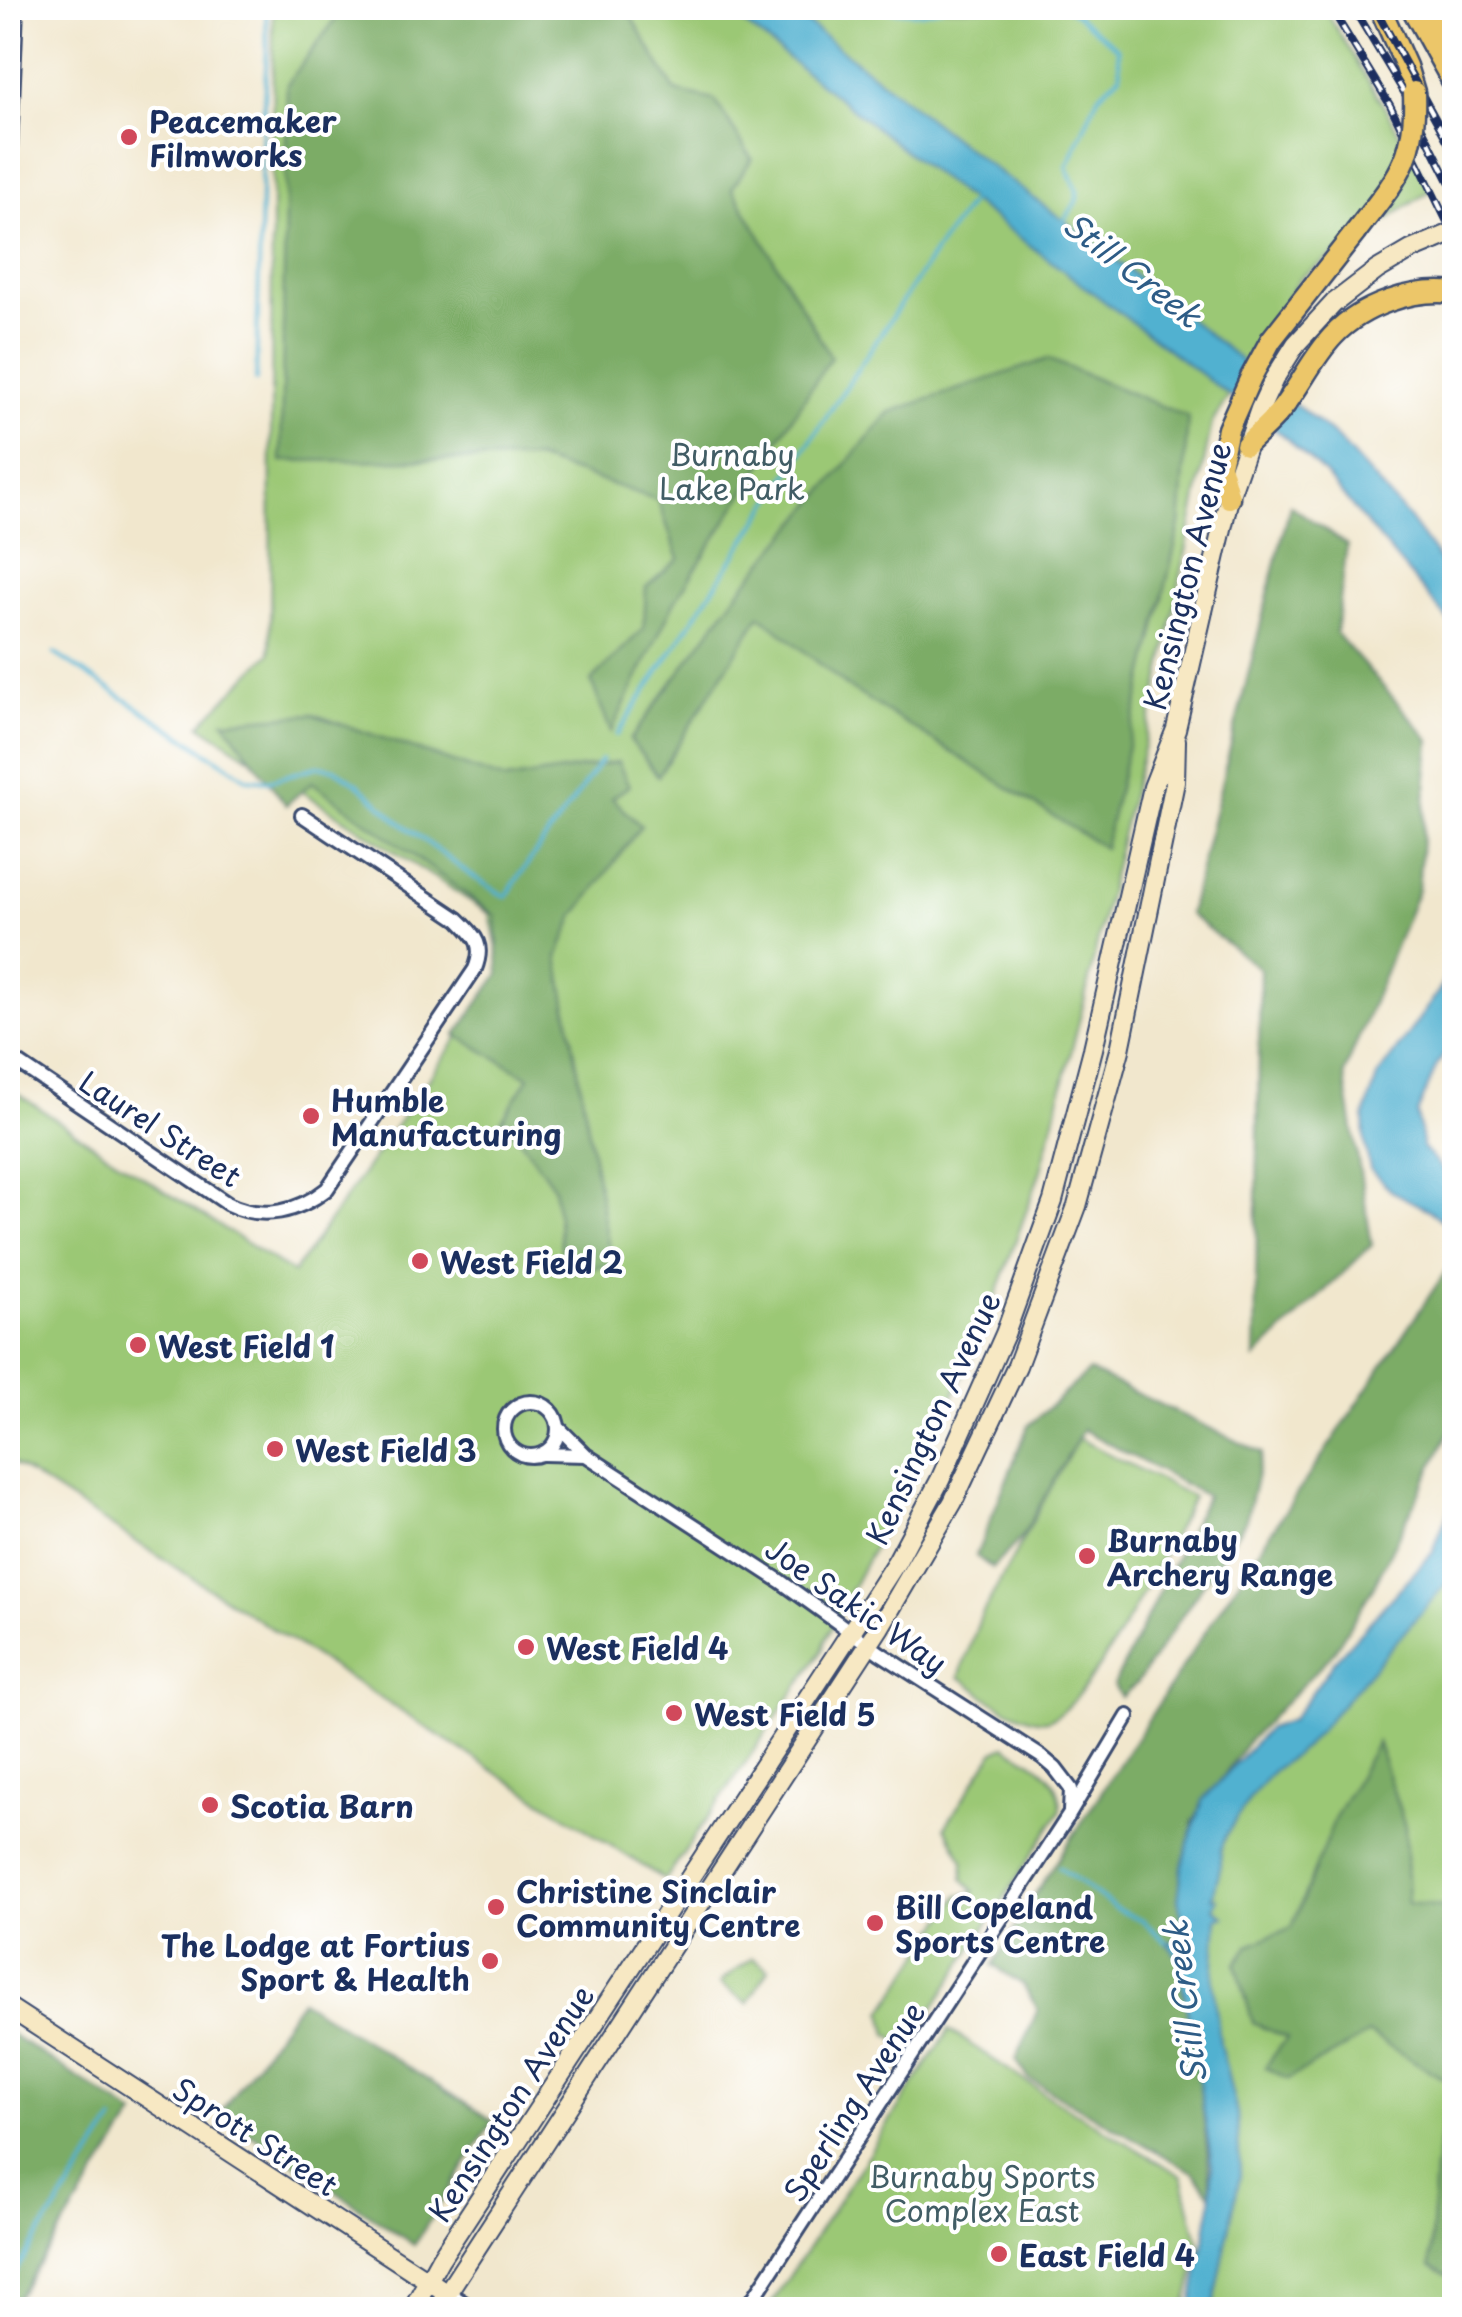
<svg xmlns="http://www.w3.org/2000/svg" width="1462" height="2317" viewBox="0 0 1462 2317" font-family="'Playpen Sans',sans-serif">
  <rect width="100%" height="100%" fill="#fff"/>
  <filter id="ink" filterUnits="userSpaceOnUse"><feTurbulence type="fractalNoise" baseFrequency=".01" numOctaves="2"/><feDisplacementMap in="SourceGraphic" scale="20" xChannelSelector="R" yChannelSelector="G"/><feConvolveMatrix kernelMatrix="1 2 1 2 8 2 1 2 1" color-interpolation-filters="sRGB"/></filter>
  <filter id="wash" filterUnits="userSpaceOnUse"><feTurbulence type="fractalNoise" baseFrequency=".0048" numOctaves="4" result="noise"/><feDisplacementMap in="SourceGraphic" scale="40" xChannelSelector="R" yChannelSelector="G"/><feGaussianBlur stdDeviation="2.25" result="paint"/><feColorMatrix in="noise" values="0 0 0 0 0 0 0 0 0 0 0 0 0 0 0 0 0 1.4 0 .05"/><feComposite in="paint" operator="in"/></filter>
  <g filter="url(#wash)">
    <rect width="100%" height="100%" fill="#f1e7cd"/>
    <path fill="#9bc875" stroke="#5b7c6a" stroke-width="2.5" d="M273,8H1324L1385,108L1431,190L1299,279L1212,423L1158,690L1124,824L1084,1002L1041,1170L977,1350L825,1640L822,1651L665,1880L8,1460V1087L107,1154L293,1273L502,974L490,914L200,725L270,653Z
      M1078,1438L1193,1497C1170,1540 1090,1709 1047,1720C1032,1724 996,1704 983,1695C975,1689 969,1682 959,1677L981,1616Z
      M1454,1560V2309H1211L1235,2165L1211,2018L1207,1860L1254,1780Z
      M1005,1746C1034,1764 1060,1772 1061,1810L908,2048L888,2034L883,2012L959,1895L975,1892L963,1879L964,1861L945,1827L994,1751Z
      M752,1958L769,1969L748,2003L720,1984C729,1972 741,1968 752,1958Z
      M949,2030L1042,2092L1182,2176L1200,2249L1185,2309H768Z"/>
    <path fill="#7cac66" stroke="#4c6e62" stroke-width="2.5" d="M344,8H626L675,91L715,100L752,159L732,188L831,357L675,601L611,732L591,681L644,628L646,587L679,559L658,500L536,459L281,461L287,84Z
      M1048,359L1188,417L1180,525L1104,848L848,687L760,615L658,776L630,740L736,595L890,412Z
      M1290,505L1347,545L1336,633L1430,740L1418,890L1344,1074L1372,1245L1255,1358L1260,969L1189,914Z
      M312,714L506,780L618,762L629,786L612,798L641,826L574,917L558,957L612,1265L564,1272L554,1187L518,1136L497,1128L529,1077L456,1035L499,974L496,916L312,782L286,805L224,721Z
      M1454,1259V1422L1374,1586L1333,1653L1247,1742L1193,1821L1184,1924L1212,2196L1193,2172L1029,2079L1016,2060L1038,2009L1022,1984L993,1965L1034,1896L1231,1592Z
      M1089,1371L1262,1453L1246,1520L1137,1683L1121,1697L1114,1685L1206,1496L1083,1430L1022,1537L992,1568L976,1556L1028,1426Z
      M1377,1742L1405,1826L1408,1903L1454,1908V2279L1430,2267L1435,2168L1450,2083L1369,2034L1288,2079L1265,2067L1287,2038L1253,2023L1236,1964L1249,1945L1292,1927L1335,1818Z
      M301,2000L493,2121L414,2245L220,2113Z
      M8,2032L135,2115L10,2310L8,2309Z"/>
    <path fill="#51b1d0" stroke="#367097" stroke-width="2.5" d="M725,8H788L978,157L1101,248L1336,437L1408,517L1454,580V627L1322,471L1286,438L923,165Z
      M1454,958V1040L1437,1065L1417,1114L1423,1148L1454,1182V1230L1430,1211L1391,1191L1370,1169L1365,1144L1364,1117L1377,1077L1439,991Z
      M1454,1496V1574L1306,1746L1273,1771L1249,1799L1226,1835L1221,1850L1219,1873L1212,1898L1217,1899L1214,1908L1224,1916L1217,1918L1213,1981L1220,2044L1237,2113L1240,2175L1213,2309H1191L1211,2204L1212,2166L1191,2029L1182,1983L1183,1963L1166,1942H1181L1182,1917L1178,1900L1182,1867L1188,1843L1203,1800L1268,1728L1292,1720L1335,1660L1433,1552Z"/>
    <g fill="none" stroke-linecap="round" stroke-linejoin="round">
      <path stroke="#51b1d0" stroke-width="4" d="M867,8L920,13L941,8
        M797,19L811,8
        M1061,224C1082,197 1081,197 1067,167L1098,96L1120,75L1118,48L1067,8
        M256,380L263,120L267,50L266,8
        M54,653L248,779L269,781L319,766L335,769L359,785L397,820L469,874L506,897C535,849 571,807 601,760
        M617,735L940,244L974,197
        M1059,1867L1116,1909L1143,1921L1166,1942
        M8,2283L114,2121"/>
    </g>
  </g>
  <g filter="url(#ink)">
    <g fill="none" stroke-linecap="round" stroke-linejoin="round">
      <g stroke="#3b4b6f" stroke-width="18">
        <path id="minor" d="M8,1056L228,1204C263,1221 298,1212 327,1189L475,969C485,944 475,936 458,919L302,815
          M504 1429a27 27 0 1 1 54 0a27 27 0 1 1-54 0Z
          M558,1427L586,1455L780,1581L880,1653L1042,1757L1055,1768L1071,1789L1070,1811
          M544,1454L586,1455
          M447,2292L475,2310
          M746,2310L1069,1815L1128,1716"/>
      </g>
      <g stroke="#3b4b6f" stroke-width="20">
        <path id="tertiary" d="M8,174L15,8"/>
      </g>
      <g stroke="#3b4b6f" stroke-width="22">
        <path id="secondary" d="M8,2007L438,2287
          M412,2310L440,2259L866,1609L897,1561L940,1480L1005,1334L1053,1201L1093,1049L1153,787L1176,729L1229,498L1260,409L1274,379L1296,344L1334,303L1377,270L1411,250L1435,240
          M436,2310L880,1627L953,1502L1017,1366L1077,1206L1120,1050L1175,782L1176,740"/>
      </g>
      <g stroke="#3b4b6f" stroke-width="25">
        <path id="primary" d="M1380,8L1406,66L1414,92
          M1412,8L1454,84
          M1432,8L1454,49
          M1246,445C1259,432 1274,420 1284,406C1301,384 1314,356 1333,336C1362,305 1413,288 1454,293
          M1229,498L1220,465L1228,429L1251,377L1271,340L1355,233"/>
      </g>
      <use href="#minor" stroke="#fff" stroke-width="12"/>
      <use href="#tertiary" stroke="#fff" stroke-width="15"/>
      <use href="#secondary" stroke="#f7e8c3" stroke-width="18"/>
      <use href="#primary" stroke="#ecc669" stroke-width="20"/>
      <g stroke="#1b2f5e" stroke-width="8">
        <path id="rail" d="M1331,8L1390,105L1454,236
          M1353,8L1405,94L1454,191
          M1375,8L1454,153"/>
      </g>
      <use href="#rail" stroke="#fff" stroke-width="4" stroke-dasharray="11" stroke-linecap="butt"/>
      <g stroke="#3b4b6f" stroke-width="22" stroke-linecap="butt">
        <path id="secondary-bridge" d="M1435,240L1454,232"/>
      </g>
      <g stroke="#3b4b6f" stroke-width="25" stroke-linecap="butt">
        <path id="primary-bridge" d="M1355,233C1395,180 1417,162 1414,92"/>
      </g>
      <use href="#secondary-bridge" stroke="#f7e8c3" stroke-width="18"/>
      <use href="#primary-bridge" stroke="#ecc669" stroke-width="20"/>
    </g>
  </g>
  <g fill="#d1495b" stroke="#fff" stroke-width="4">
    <circle cx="129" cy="137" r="10"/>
    <circle cx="311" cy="1116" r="10"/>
    <circle cx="420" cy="1261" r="10"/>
    <circle cx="138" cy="1345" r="10"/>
    <circle cx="275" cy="1449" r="10"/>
    <circle cx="1087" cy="1556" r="10"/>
    <circle cx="526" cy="1647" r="10"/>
    <circle cx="674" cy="1713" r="10"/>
    <circle cx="210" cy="1805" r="10"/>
    <circle cx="496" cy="1907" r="10"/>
    <circle cx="875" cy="1923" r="10"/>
    <circle cx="490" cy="1961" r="10"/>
    <circle cx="999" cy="2254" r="10"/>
  </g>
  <g text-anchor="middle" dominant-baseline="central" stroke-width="8" stroke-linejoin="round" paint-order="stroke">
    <g font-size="30" font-weight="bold" fill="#1b2f5e" stroke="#fff" text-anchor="start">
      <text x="149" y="120">Peacemaker<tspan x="149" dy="34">Filmworks</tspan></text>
      <text x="331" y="1099">Humble<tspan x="331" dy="34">Manufacturing</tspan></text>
      <text x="440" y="1261">West Field 2</text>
      <text x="158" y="1345">West Field 1</text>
      <text x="295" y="1449">West Field 3</text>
      <text x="1107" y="1539">Burnaby<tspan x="1107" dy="34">Archery Range</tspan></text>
      <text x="546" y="1647">West Field 4</text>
      <text x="694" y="1713">West Field 5</text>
      <text x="230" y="1805">Scotia Barn</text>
      <text x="516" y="1890">Christine Sinclair<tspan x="516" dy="34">Community Centre</tspan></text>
      <text x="895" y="1906">Bill Copeland<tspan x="895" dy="34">Sports Centre</tspan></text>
      <text x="470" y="1944" text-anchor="end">The Lodge at Fortius<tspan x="470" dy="34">Sport &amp; Health</tspan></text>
      <text x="1019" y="2254">East Field 4</text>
    </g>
    <g font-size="30" fill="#415d65" stroke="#fff">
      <text x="732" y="453">Burnaby<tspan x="732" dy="34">Lake Park</tspan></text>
      <text x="982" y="2175">Burnaby Sports<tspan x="982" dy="34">Complex East</tspan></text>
    </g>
    <g font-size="30" fill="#1b2f5e" stroke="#fff">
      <text transform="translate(1186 576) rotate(-76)">Kensington Avenue</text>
      <text transform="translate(161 1128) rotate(33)">Laurel Street</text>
      <text transform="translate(932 1418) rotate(-65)">Kensington Avenue</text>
      <text transform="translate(857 1605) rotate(35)">Joe Sakic Way</text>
      <text transform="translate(853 2101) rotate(-57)">Sperling Avenue</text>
      <text transform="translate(510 2103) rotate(-57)">Kensington Avenue</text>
      <text transform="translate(256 2136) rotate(33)">Sprott Street</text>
    </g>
    <g font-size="32" font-style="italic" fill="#2e5c86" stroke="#fff">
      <text transform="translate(1133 269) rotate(38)">Still Creek</text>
      <text transform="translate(1184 2002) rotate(-97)">Still Creek</text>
    </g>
  </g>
  <rect width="1462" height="2317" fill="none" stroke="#fff" stroke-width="40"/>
</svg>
